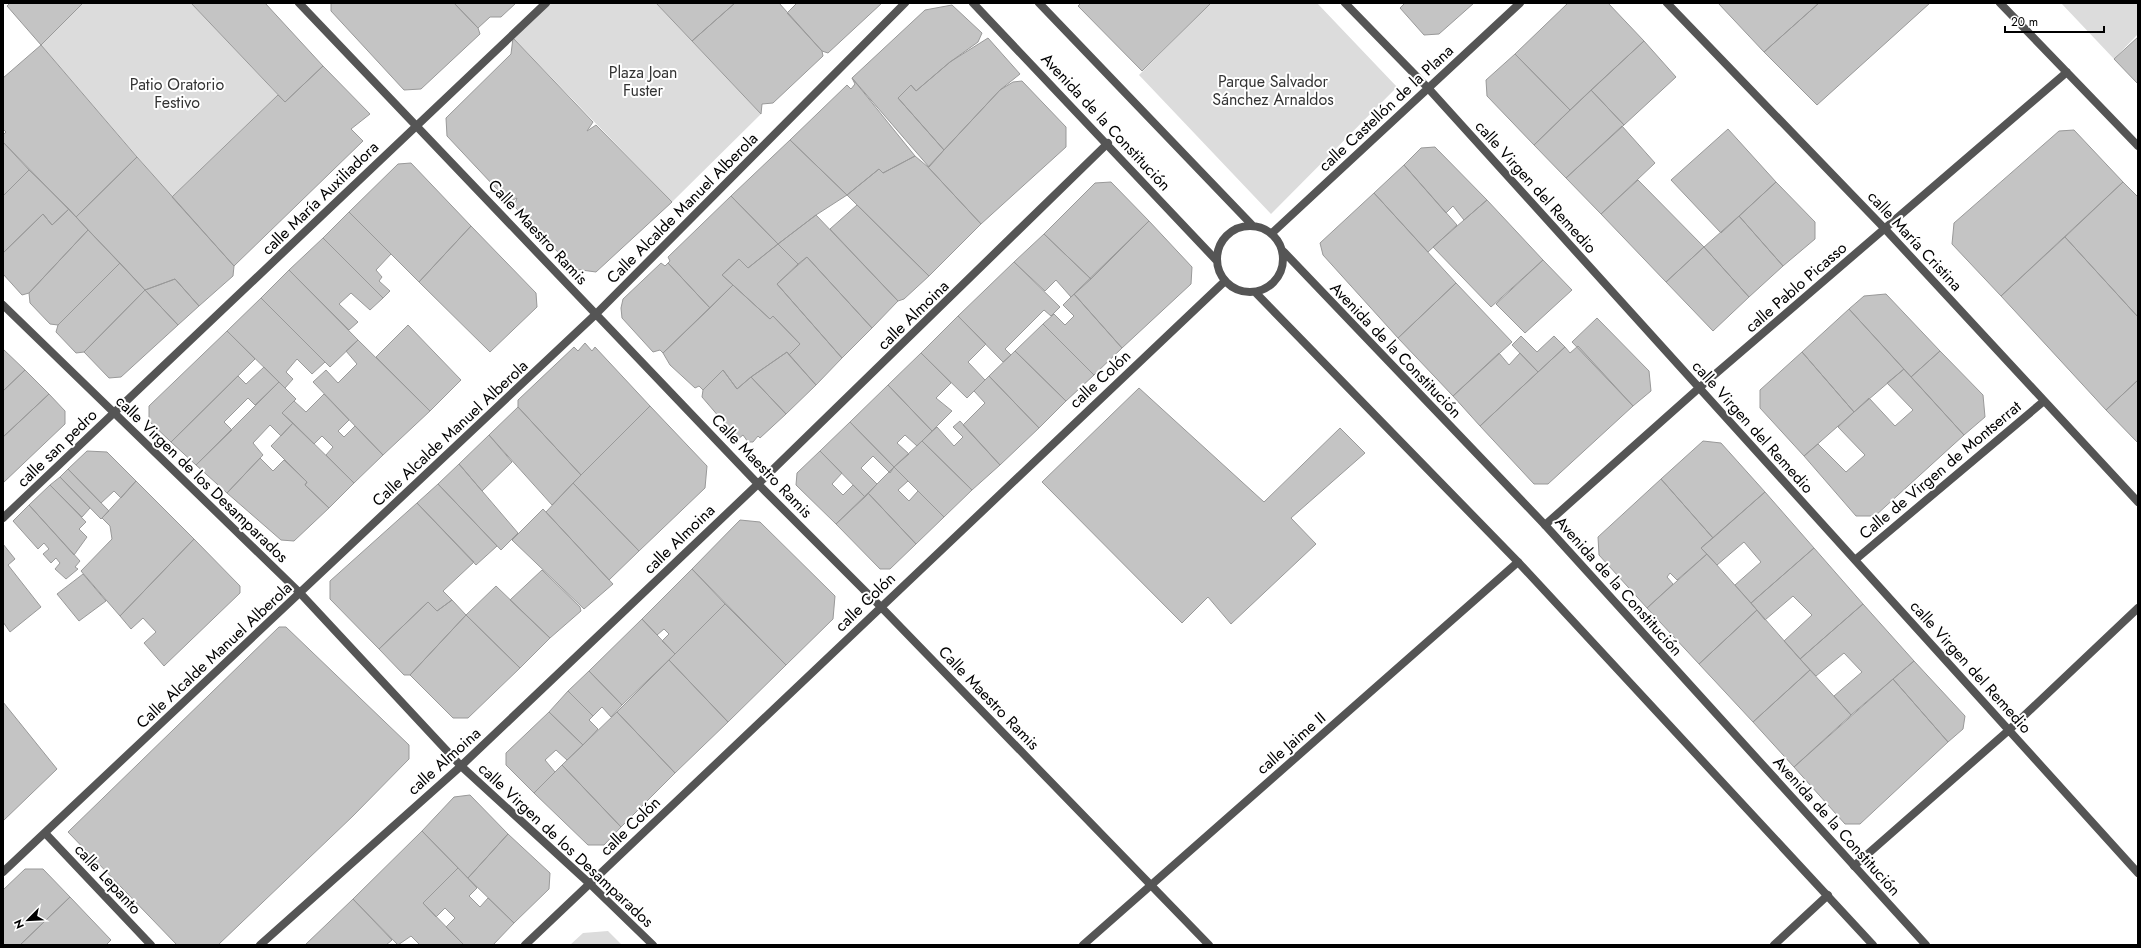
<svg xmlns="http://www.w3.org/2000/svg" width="2141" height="948" viewBox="0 0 2141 948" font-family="Jost,sans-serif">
  <rect width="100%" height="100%" fill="#fff"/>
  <path fill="#dcdcdc" d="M83,3H191L278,95L172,197L41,45Z
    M550,3H656L761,114L672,202L513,38Z
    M1211,3H1317L1397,87L1271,214L1139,75Z
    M2061,3H2138V34L2114,59Z
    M608,931L622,945H570L583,933Z"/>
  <path fill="#c4c4c4" stroke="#999" d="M10,3H83L41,45L7,6Z
    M191,3H265L323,66L285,102Z
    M331,3H454L478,28L480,34L421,89L404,90L331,11Z
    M454,3H516L501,17H490L478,28Z
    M656,3H735L692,41Z
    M735,3H779L822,51L823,56L773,103L762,104L761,114L692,41Z
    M797,3H882L828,53L822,51L787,13Z
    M1081,3H1211L1142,71L1078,6Z
    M1405,3H1474L1439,34L1424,35L1400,8Z
    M1568,3H1608L1644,41L1570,110L1515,54Z
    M1718,3H1819L1764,52Z
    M1819,3H1930L1817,105L1764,52Z
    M952,5L982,33L978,42L950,62L916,91L911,85L898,98L944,150L929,167L852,78L925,10Z
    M2138,37V84L2114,59Z
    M513,38L593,122L587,131L596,125L672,202L596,272L574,269L514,206L517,198L509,202L447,136L446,118L511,54Z
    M988,38L1020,74L1000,90L944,150L898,98L911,85L916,91L950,62Z
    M1644,41L1676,77L1624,125L1591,90Z
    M41,45L137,157L76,217L3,142V135L6,132L3,129V78Z
    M1515,54L1570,110L1534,145L1487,96L1486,80Z
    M323,66L370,114L351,129L363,141L234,266L172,197L278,95L285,102Z
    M852,78L915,156L883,173L879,169L847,195L790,140L847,85L851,89L855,84Z
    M1022,81L1066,127V147L981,224L928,167L1000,90L1013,82Z
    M1591,90L1624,125L1566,178L1534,145Z
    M1622,126L1655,163L1601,214L1566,178Z
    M1728,129L1776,182L1721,233L1671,180Z
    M2074,130L2123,182L2001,296L1952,244L1954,223L2059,131Z
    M790,140L847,195L816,215L778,244L731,196Z
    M3,142L29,170L3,196Z
    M1435,147L1487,200L1464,220L1453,206L1446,213L1404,165L1421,148Z
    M915,156L928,167L981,224L929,276L847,195L879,169L883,173Z
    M137,157L234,266L233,276L199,306L175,279L145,290L76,217Z
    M411,163L471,226L419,282L349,212L398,164Z
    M1404,165L1457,225L1428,252L1374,193Z
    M29,170L69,209L52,225L43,214L3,253V196Z
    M1638,180L1704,247L1666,282L1601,214Z
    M1111,182L1149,221L1091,279L1044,234L1095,183Z
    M1776,182L1815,222V239L1783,266L1739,216Z
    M2123,182L2138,197V317L2065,237Z
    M1374,193L1456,283L1398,338L1323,255L1320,243Z
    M731,196L778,244L748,268L739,259L722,275L733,285L710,308L668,263L670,261L668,257Z
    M1487,200L1543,260L1491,307L1433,247Z
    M857,205L929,276L904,299L898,301L830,229Z
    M69,209L88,230L29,293L22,295L3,274V253L43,214L52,225Z
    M349,212L391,254L376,270L382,277L379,281L390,291L383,298L323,238Z
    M816,215L898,301L872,328L807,257L798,264L778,244Z
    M1739,216L1783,266L1749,297L1704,247Z
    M1149,221L1192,267L1191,284L1122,348L1074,294Z
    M471,226L536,293L537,307L490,352L419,282Z
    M88,230L120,263L58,325L50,324L30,303L29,293Z
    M1044,234L1091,279L1071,297L1056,280L1045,291L1014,262Z
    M2065,237L2138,317V380L2106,410L2001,296Z
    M323,238L383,298L370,310L351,293L339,304L358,322L349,330L289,270Z
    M778,244L798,264L777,284L842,358L816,385L789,355L800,344L773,316L770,319L722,275L739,259L748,268Z
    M1704,247L1749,297L1713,331L1666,282Z
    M807,257L872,328L842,358L777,284Z
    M1543,260L1572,290L1525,333L1496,304Z
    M1014,262L1060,307L1051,316L1044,310L1005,349L1011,355L1003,362L958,316Z
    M120,263L145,290L84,352L76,353L56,332L58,325Z
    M661,263L665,266L668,263L710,308L663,353L660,350L653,352L622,318L621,308L623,299Z
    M289,270L358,340L330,367L261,298Z
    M175,279L199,306L178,325L145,290Z
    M1456,283L1512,342L1453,396L1398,338Z
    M733,285L770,319L773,316L800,344L789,355L787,352L751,377L737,389L723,370L703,390L699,386L695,388L670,365L663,353Z
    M145,290L178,325L121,377L109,378L84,352Z
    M1074,294L1122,348L1094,375L1043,324L1054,314L1065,325L1074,316L1063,305Z
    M1886,294L1940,351L1911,377L1849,309L1864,296Z
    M261,298L325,362L312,374L297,359L286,372L293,379L285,388L227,331Z
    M1849,309L1904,369L1854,412L1802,352Z
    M958,316L986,344L968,362L985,380L967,398L921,353Z
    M1597,318L1649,371L1651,391L1633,406L1572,342Z
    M1043,324L1094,375L1066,401L1015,351Z
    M408,325L461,380L430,411L376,357Z
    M227,331L255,359L171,442L149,421V406Z
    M1521,336L1537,352L1554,336L1565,347L1538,372L1512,345Z
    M358,340L430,411L383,455L313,382L326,370L338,383L357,364L346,351Z
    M585,343L592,351L595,347L650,406L581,475L518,407V400L574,347L578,351Z
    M1578,346L1633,406L1548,484H1534L1480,426L1565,347L1570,353Z
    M3,349L25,370L3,391Z
    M1015,351L1066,401L1039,428L989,376Z
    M1940,351L1983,395L1985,417L1964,435L1911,377Z
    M787,352L816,385L786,414L751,377Z
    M1802,352L1854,412L1804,456L1760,408V390Z
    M921,353L951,383L936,398L952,411L932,431L888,385Z
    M1499,353L1509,365L1520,353L1538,372L1480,426L1453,396Z
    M264,367L279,382L255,405L248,398L224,422L232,430L196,465L171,442L238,376L246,384Z
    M1904,369L1964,435L1875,516H1856L1804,456L1818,444L1846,472L1865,455L1838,427L1869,398L1895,426L1913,410L1887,383Z
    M25,370L49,394L3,437V391Z
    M723,370L737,389L751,377L786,414L760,438L758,436L753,442H748L743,435L738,439L702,397L703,390Z
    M989,376L1039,428L1000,465L963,425L985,403L974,391Z
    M2138,380V443L2106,410Z
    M279,382L296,399L282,413L293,423L281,436L270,425L253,443L263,455L227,493L196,465Z
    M888,385L932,431L917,446L905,435L897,443L909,454L894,467L850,422Z
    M1139,388L1264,502L1340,428L1365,453L1291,518L1316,544L1231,624L1208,597L1182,623L1042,482Z
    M49,394L65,411V424L3,483V437Z
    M324,394L349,420L338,431L344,437L355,426L383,455L354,483L326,455L333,447L322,436L314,444L282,413L294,401L306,412Z
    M650,406L707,466L705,488L639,551L573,483Z
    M518,407L581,475L552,505L489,435Z
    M960,421L1000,465L972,490L922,441L937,427L954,446L963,437L953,427Z
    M850,422L894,467L890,473L873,456L861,468L877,484L865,497L820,451Z
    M293,423L354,483L329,508L305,485L307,482L271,446Z
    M489,435L512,462L482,491L459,464Z
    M922,441L972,490L944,517L894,467Z
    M1703,441L1721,443L1765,492L1713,538L1661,479Z
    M87,451L107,452L136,481L121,498L114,491L101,503L68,469Z
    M820,451L842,473L832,484L843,495L853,485L865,497L836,524L796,485L797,473Z
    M260,458L273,471L284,460L307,482L305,485L329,508L294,541L281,540L227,493Z
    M459,464L518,533L501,550L438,484Z
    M894,467L908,481L898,490L909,501L918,491L944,517L916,544L868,493Z
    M68,469L109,511L101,519L60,477Z
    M60,477L90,508L82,517L50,485Z
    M1661,479L1713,538L1701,548L1707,554L1677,580L1670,573L1667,577L1673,584L1647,608L1599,555L1598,537Z
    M136,481L194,539L120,616L81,571L112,539L110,526L102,518Z
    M573,483L639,551L609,580L546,512Z
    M438,484L497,546L476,565L417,503Z
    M50,485L86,522L79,529L87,537L74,555L29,505Z
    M1765,492L1814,548L1751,603L1735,585L1761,562L1744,542L1717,565L1701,548Z
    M868,493L916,544L890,569H880L836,524Z
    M417,503L474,562L443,591L452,600L437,611L428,602L379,649L330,599V581Z
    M29,505L80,561L75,567L78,569L66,579L55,569L60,563L56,558L51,563L43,554L49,549L44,543L38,549L13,521Z
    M543,509L613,584L584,609L512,540Z
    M740,520L760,522L835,596L833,619L786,665L692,569Z
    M194,539L240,586V593L164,666L144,643L156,632L143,618L131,629L120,616Z
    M3,544L15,559L8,565L41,607L10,632L3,622Z
    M1814,548L1863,604L1800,659L1784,641L1812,615L1793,596L1765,620L1751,603Z
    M1707,554L1757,610L1699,664L1647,608Z
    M692,569L725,604L675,654L662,641L669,634L664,629L657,635L642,619Z
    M542,570L580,607L581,611L550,638L510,600Z
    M83,574L106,601L79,621L57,594Z
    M496,586L550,638L520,668L466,615Z
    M452,600L466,615L410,675H404L379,649L428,602L437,611Z
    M725,604L786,665L728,722L669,660Z
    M1863,604L1914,661L1851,715L1834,696L1862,672L1844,653L1816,676L1800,659Z
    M1757,610L1810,670L1753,722L1699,664Z
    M466,615L520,668L468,718H453L410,675Z
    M642,619L675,654L622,705L589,671Z
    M279,627H286L409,745V759L353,816L218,945H177L68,832Z
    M669,660L728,722L675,773L617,712Z
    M1914,661L1965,716L1963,729L1948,742L1893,679Z
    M1810,670L1851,715L1794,767L1753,722Z
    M589,671L622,705L611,717L602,707L593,716L568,691Z
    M1893,679L1948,742L1860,824H1845L1794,767Z
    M568,691L593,716L589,720L598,729L583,745L549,712Z
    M3,702L57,769L3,821Z
    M549,712L583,745L567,760L556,750L545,760L555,772L534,793L506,765V753Z
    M617,712L675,773L621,827L562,765Z
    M562,765L621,827L604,845H588L534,793Z
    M470,795L508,834L468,878L422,831L454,797Z
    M422,831L458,868L423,903L464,945H420L411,936L398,945L353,899Z
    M508,834L550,873L549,889L514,923L468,878Z
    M458,868L477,888L469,896L480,907L488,898L514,923L493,945H464L446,927L455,918L445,908L436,917L423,903Z
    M25,869H43L70,897L20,945H3V890Z
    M70,897L111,940L106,945H20Z
    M353,899L392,940L386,945H305Z"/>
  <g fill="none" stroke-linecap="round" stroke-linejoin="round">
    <path stroke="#555" stroke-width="8" d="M299,3L758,484L881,607L1209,945
      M1345,3L1428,88L2138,873
      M1667,3L1885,229L2138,502
      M2000,3L2138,146
      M1272,233L1520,3
      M3,305L300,593L461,766L590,884L653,945
      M3,518L546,3
      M1545,525L1699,388L2067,72
      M1855,560L2044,401
      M45,833L151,945
      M1854,866L2009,730L2138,608
      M3,872L596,314L905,3
      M260,945L461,766L758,484L1108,143
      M525,945L1225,281
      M1083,945L1518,562
      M1774,945L1828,895"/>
    <path stroke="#555" stroke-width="8" d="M973,3L1217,261
      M1039,3L1252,225
      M1217 259a33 33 0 1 1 66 0a33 33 0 1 1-66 0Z
      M1284,252L1545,525L1926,945
      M1255,292L1518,562L1873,945"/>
  </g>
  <g text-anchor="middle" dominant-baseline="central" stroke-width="4" stroke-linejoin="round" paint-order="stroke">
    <g font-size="16" fill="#333" stroke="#fff">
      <text x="643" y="72">Plaza Joan<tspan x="643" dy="18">Fuster</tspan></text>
      <text x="1273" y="81">Parque Salvador<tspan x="1273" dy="18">Sánchez Arnaldos</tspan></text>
      <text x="177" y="84">Patio Oratorio<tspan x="177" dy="18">Festivo</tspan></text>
    </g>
    <g font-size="16" fill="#000" stroke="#fff">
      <text transform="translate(1386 108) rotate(-43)">calle Castellón de la Plana</text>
      <text transform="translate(1106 122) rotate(47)">Avenida de la Constitución</text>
      <text transform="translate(1536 187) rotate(48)">calle Virgen del Remedio</text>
      <text transform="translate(320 198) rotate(-44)">calle María Auxiliadora</text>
      <text transform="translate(682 208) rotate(-45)">Calle Alcalde Manuel Alberola</text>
      <text transform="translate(538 232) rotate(47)">Calle Maestro Ramis</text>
      <text transform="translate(1915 241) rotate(47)">calle María Cristina</text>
      <text transform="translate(1796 287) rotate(-41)">calle Pablo Picasso</text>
      <text transform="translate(913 315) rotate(-44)">calle Almoina</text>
      <text transform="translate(1396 350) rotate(46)">Avenida de la Constitución</text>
      <text transform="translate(1100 379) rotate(-43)">calle Colón</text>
      <text transform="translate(1753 427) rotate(48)">calle Virgen del Remedio</text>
      <text transform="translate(450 433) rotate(-43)">Calle Alcalde Manuel Alberola</text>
      <text transform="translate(57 448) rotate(-44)">calle san pedro</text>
      <text transform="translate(762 466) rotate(46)">Calle Maestro Ramis</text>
      <text transform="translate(1940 470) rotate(-40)">Calle de Virgen de Montserrat</text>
      <text transform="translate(202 479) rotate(44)">calle Virgen de los Desamparados</text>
      <text transform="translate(679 539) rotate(-44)">calle Almoina</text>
      <text transform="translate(1619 586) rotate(48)">Avenida de la Constitución</text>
      <text transform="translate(865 602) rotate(-44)">calle Colón</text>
      <text transform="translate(214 655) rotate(-43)">Calle Alcalde Manuel Alberola</text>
      <text transform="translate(1971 667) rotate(48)">calle Virgen del Remedio</text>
      <text transform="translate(989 698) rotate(46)">Calle Maestro Ramis</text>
      <text transform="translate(1291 743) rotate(-41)">calle Jaime II</text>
      <text transform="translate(444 761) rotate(-42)">calle Almoina</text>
      <text transform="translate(630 826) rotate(-44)">calle Colón</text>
      <text transform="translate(1837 826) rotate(48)">Avenida de la Constitución</text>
      <text transform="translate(566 845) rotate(43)">calle Virgen de los Desamparados</text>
      <text transform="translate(108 879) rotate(47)">calle Lepanto</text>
    </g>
  </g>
  <rect width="2141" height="948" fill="none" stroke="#000000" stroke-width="8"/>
  <g transform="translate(28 920) rotate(246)" stroke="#ffffff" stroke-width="3" paint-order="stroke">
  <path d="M0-3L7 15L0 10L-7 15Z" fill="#000000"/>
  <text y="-6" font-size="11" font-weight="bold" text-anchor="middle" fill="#000000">N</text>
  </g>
  <path d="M2005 26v6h99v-6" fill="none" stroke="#000000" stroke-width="2"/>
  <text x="2011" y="26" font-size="12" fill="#000000" stroke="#ffffff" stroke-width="3" paint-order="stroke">20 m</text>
</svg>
